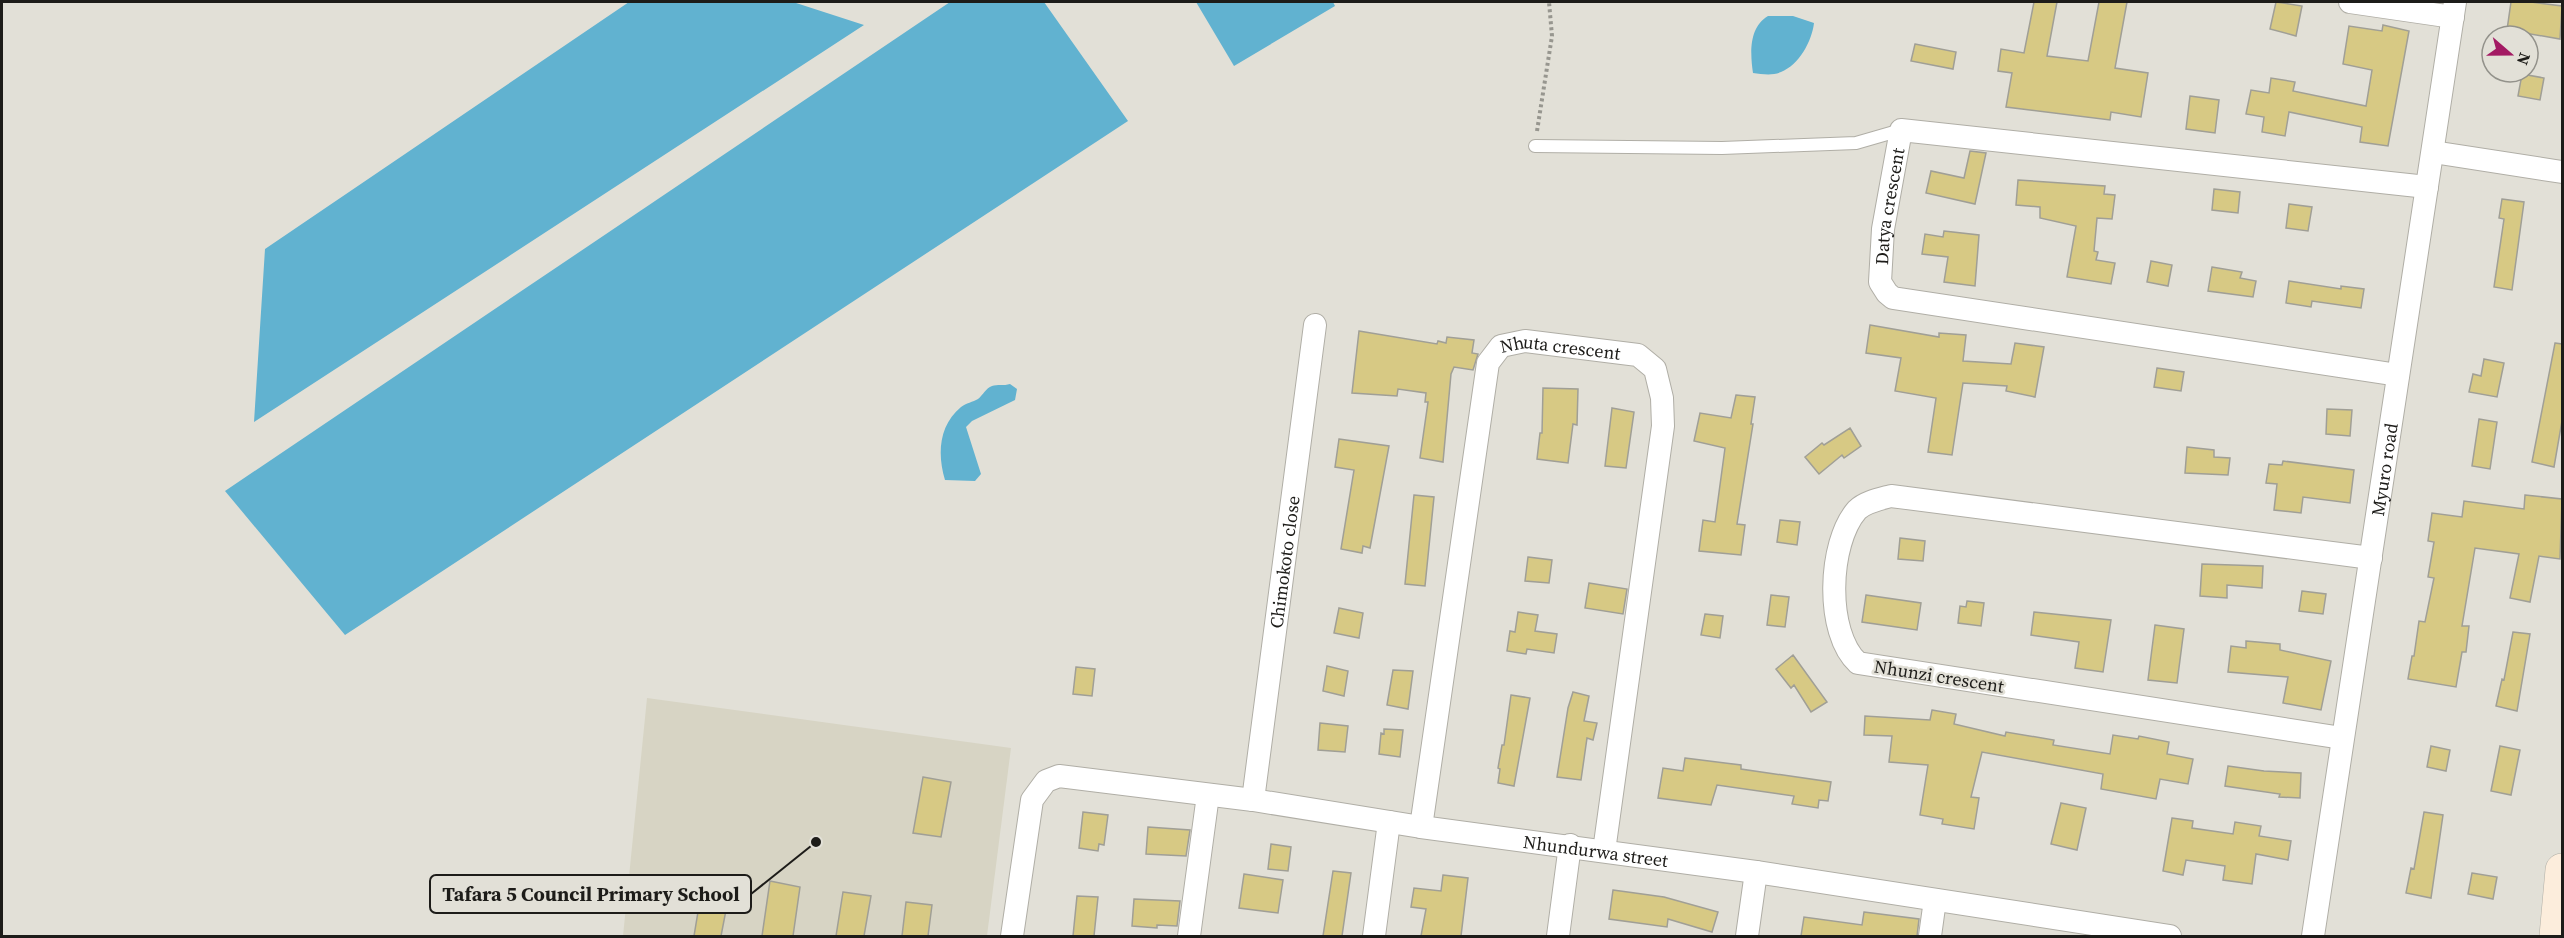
<svg xmlns="http://www.w3.org/2000/svg" width="2564" height="938" viewBox="0 0 2564 938" font-family="'Source Serif 4',serif">
  <rect width="100%" height="100%" fill="#e2e0d7"/>
  <path fill="#d7d4c4" d="M647,698L1011,748L987,936H623Z"/>
  <path fill="#61b2d0" d="M629,2H793L864,25L254,422L265,249Z
    M950,2H1044L1128,121L345,635L225,491Z
    M1196,2H1333L1335,6L1234,66Z
    M1768,16H1793L1814,23C1812,41 1799,65 1781,72C1772,76 1762,74 1753,73C1750,53 1749,27 1768,16Z
    M1010,384L1017,389L1015,400L972,421L966,427L981,474L975,481L945,480C937,454 939,425 961,407C966,403 973,402 978,399C983,395 986,388 992,386C997,384 1004,386 1010,384Z"/>
  <path fill="#d7c984" stroke="#a09f96" stroke-width="1.5" d="M2034,2H2057L2047,56L2088,61L2099,2H2127L2115,68L2148,73L2141,117L2111,112L2110,120L2006,107L2012,73L1998,71L2001,49L2024,53Z
    M2276,2L2302,6L2296,36L2270,29Z
    M2511,2H2531L2562,6L2560,39L2507,30Z
    M2383,25L2409,31L2388,146L2360,142L2362,127L2289,112L2285,136L2262,132L2264,117L2246,114L2251,90L2269,93L2271,78L2295,82L2293,91L2366,106L2372,70L2343,64L2349,26L2382,31Z
    M1915,44L1956,52L1953,69L1911,61Z
    M2522,74L2544,78L2540,100L2518,96Z
    M2190,96L2219,100L2215,133L2186,129Z
    M1970,151L1986,153L1975,204L1926,193L1931,171L1964,178Z
    M2018,180L2105,186L2104,194L2115,195L2112,219L2097,218L2094,251L2098,252L2096,260L2115,263L2111,284L2067,277L2076,226L2040,218V207L2016,205Z
    M2214,189L2240,192L2238,213L2212,210Z
    M2502,199L2524,202L2512,290L2494,287L2504,219L2499,218Z
    M2289,204L2312,207L2308,231L2286,228Z
    M1944,231L1979,235L1975,286L1944,282L1948,257L1922,254L1925,234L1943,237Z
    M2151,261L2172,265L2168,286L2147,282Z
    M2212,267L2242,272L2240,278L2256,281L2253,297L2208,291Z
    M2289,281L2341,289V286L2364,289L2361,308L2312,301L2311,307L2286,303Z
    M1870,325L1939,337V333L1966,335L1963,361L2011,364L2015,343L2044,347L2035,397L2006,391L2007,386L1963,383L1952,455L1928,452L1936,398L1895,391L1901,358L1866,353Z
    M1359,331L1437,344L1438,341L1446,343L1447,337L1474,340L1472,353L1478,354L1473,370L1454,367L1451,374L1443,462L1420,458L1428,402H1425L1426,393L1398,389L1397,396L1352,393Z
    M2555,343L2562,344V421L2554,467L2532,462Z
    M2484,359L2504,363L2497,397L2469,392L2473,374L2481,376Z
    M2157,368L2184,372L2181,391L2154,387Z
    M1543,388L1578,389L1577,425L1573,424L1568,463L1537,459L1540,433H1542Z
    M1736,395L1755,397L1751,424H1753L1737,524L1745,525L1741,555L1699,551L1703,520L1715,522L1725,448L1694,441L1700,413L1731,418Z
    M1612,408L1634,412L1626,468L1605,466Z
    M2327,409L2352,410L2350,436L2326,434Z
    M2479,419L2497,422L2490,469L2472,466Z
    M1850,428L1861,446L1844,458L1842,455L1819,474L1805,457L1822,443L1824,445Z
    M1339,439L1389,446L1370,548L1363,546L1362,553L1341,549L1354,470L1335,467Z
    M2187,447L2214,450V457L2230,458L2228,475L2185,473Z
    M2283,461L2354,470L2350,503L2303,497L2301,513L2274,510L2277,484L2266,483L2269,464L2282,465Z
    M1414,495L1434,497L1425,586L1405,584Z
    M2525,495L2562,499L2560,559L2539,556L2530,602L2510,598L2519,554L2475,548L2462,626H2469L2466,652H2462L2456,687L2408,679L2412,656H2414L2419,621L2425,622L2434,578L2428,577L2434,542L2428,541L2432,513L2462,517L2464,501L2524,509Z
    M1780,520L1800,522L1797,545L1777,542Z
    M1900,538L1925,541L1923,561L1898,559Z
    M1528,557L1552,560L1549,583L1525,581Z
    M2202,564L2263,566L2262,588L2227,585V598L2200,596Z
    M1589,583L1627,589L1623,614L1585,608Z
    M2302,591L2326,594L2323,614L2299,611Z
    M1771,595L1789,597L1785,627L1767,625Z
    M1866,595L1921,603L1917,630L1862,622Z
    M1967,601L1984,603L1981,626L1958,623L1960,606L1966,607Z
    M1339,608L1363,613L1359,638L1334,633Z
    M1518,612L1538,615L1535,631L1557,634L1554,653L1527,649L1526,654L1507,651L1510,631L1515,632Z
    M2034,612L2111,620L2103,672L2075,668L2079,642L2031,635Z
    M1705,614L1723,616L1720,638L1701,635Z
    M2155,625L2184,629L2177,683L2148,680Z
    M2513,632L2530,634L2517,711L2496,706L2502,679L2504,680Z
    M2246,641L2280,644V650L2331,661L2321,710L2283,703L2288,677L2228,672L2231,646L2246,648Z
    M1793,655L1827,702L1811,712L1794,685L1791,688L1776,669Z
    M1327,666L1348,671L1344,696L1323,691Z
    M1076,667L1095,669L1092,696L1073,694Z
    M1393,670L1413,671L1408,709L1387,705Z
    M1573,692L1589,696L1584,721L1597,723L1593,740L1587,738L1581,780L1557,777L1568,708Z
    M1511,695L1530,698L1514,786L1498,783L1500,769L1498,768L1502,745H1504Z
    M1932,710L1956,714L1954,724L2005,736L2006,732L2054,740L2053,745L2110,754L2113,735L2138,739L2139,736L2169,742L2167,754L2193,759L2188,784L2160,779L2156,799L2101,789L2103,774L1982,752L1971,797L1979,798L1974,829L1942,824L1943,819L1920,815L1928,765L1889,762L1892,736L1864,735L1865,716L1930,720Z
    M1320,723L1348,726L1345,752L1318,750Z
    M1384,729L1403,730L1400,757L1379,754L1381,733L1384,734Z
    M2431,746L2450,750L2446,771L2427,767Z
    M2500,746L2520,750L2511,795L2491,791Z
    M1685,758L1741,765V769L1831,782L1828,801L1819,800L1818,808L1792,804L1794,796L1717,785L1711,805L1658,798L1663,768L1683,771Z
    M2228,766L2264,771L2301,773L2300,798L2279,797L2280,794L2225,786Z
    M923,777L951,782L941,837L913,833Z
    M2061,803L2086,808L2077,850L2051,844Z
    M1083,812L1108,815L1104,845L1099,844L1098,851L1079,848Z
    M2424,812L2443,815L2431,898L2406,893L2411,868L2414,869Z
    M2172,818L2193,821L2192,828L2233,834L2235,822L2261,826L2259,836L2291,841L2288,860L2256,854L2252,884L2223,880L2225,866L2186,860L2183,875L2163,871Z
    M1148,827L1190,830L1186,856L1146,854Z
    M1271,844L1291,847L1288,871L1268,869Z
    M1333,871L1351,873L1342,936H1323Z
    M2472,873L2497,877L2493,899L2468,894Z
    M1244,874L1283,880L1278,913L1239,908Z
    M1443,875L1468,878L1461,936H1421L1426,909L1411,907L1414,888L1441,891Z
    M770,881L800,887L793,936H762Z
    M1613,890L1664,897L1718,912L1712,932L1668,919L1667,927L1609,919Z
    M843,892L871,896L864,936H836Z
    M1077,896L1098,897L1094,936H1073Z
    M1134,899L1180,901L1177,926L1157,925V928L1132,926Z
    M700,900L727,905L721,936H694Z
    M906,902L932,905L928,936H902Z
    M1864,912L1919,919L1917,936H1801L1804,917L1862,925Z"/>
  <g fill="none" stroke-linecap="round" stroke-linejoin="round">
    <g stroke="#b0aea6" stroke-width="14">
      <path id="lane" d="M1535,146L1722,148L1856,143L1901,130"/>
    </g>
    <g stroke="#b0aea6" stroke-width="24">
      <g id="street">
        <path d="M2350,2L2453,17"/>
        <path d="M2433,152L2562,172"/>
        <path id="s1" d="M2398,375L1893,298L1887,293L1880,282L1883,229L1901,130L2427,187"/>
        <path d="M2342,738L1858,663C1825,633 1828,543 1857,510C1865,502 1880,499 1891,496L2371,558"/>
        <path id="s2" d="M1253,800L1315,325"/>
        <path id="s3" d="M1421,827L1488,363L1501,346L1525,341L1638,355L1655,369L1662,398L1663,426L1604,851"/>
        <path id="s4" d="M1012,936L1032,800L1046,781L1059,776L1253,800L1421,827L1756,872L2170,936"/>
        <path d="M1189,936L1208,795"/>
        <path d="M1374,936L1389,822"/>
        <path d="M1558,936L1570,845"/>
        <path d="M1747,936L1756,872"/>
        <path d="M1930,936L1935,900"/>
        <path id="s5" d="M2313,936L2455,2"/>
      </g>
    </g>
    <g stroke="#b0aea6" stroke-width="34">
      <path id="secondary" d="M2556,936L2562,870"/>
    </g>
    <path stroke="#97968f" stroke-width="4" stroke-dasharray="3 3" stroke-linecap="butt" d="M1537,131L1552,36L1549,2"/>
    <use href="#lane" stroke="#fff" stroke-width="12"/>
    <use href="#street" stroke="#fff" stroke-width="22"/>
    <use href="#secondary" stroke="#fceddc" stroke-width="33"/>
  </g>
  <g text-anchor="middle" dominant-baseline="central" stroke-width="5" stroke-linejoin="round" paint-order="stroke">
    <g font-size="18" fill="#1d1c19" stroke="#e2e0d7">
      <text stroke="none"><textPath href="#s1" startOffset="608">Datya crescent</textPath></text>
      <text stroke="none"><textPath href="#s3" startOffset="550">Nhuta crescent</textPath></text>
      <text stroke="none"><textPath href="#s5" startOffset="472">Myuro road</textPath></text>
      <text stroke="none"><textPath href="#s2" startOffset="240">Chimokoto close</textPath></text>
      <text transform="translate(1939 676) rotate(9)">Nhunzi crescent</text>
      <text stroke="none"><textPath href="#s4" startOffset="717">Nhundurwa street</textPath></text>
    </g>
  </g>
  <path fill="none" stroke="#1d1c19" stroke-width="2" d="M816 842L751 894"/>
  <circle fill="#1d1c19" stroke="#e2e0d7" stroke-width="2" cx="816" cy="842" r="6"/>
  <rect fill="#e2e0d7" stroke="#1d1c19" stroke-width="2" x="430" y="875" width="321" height="38" rx="6"/>
  <g font-size="20" text-anchor="middle" font-weight="bold" fill="#1d1c19">
    <text x="591" y="901">Tafara 5 Council Primary School</text>
  </g>
  <rect width="2564" height="938" fill="none" stroke="#1d1c19" stroke-width="6"/>
  <g transform="translate(2510 54) rotate(110)"><circle r="28" fill="#e2e0d7" stroke="#93928b" stroke-width="1.5"/>
  <path d="M0-4.5L10 22L0 15L-10 22Z" fill="#a31a63"/>
  <text y="-9" font-size="16" font-weight="bold" text-anchor="middle" fill="#1d1c19">N</text>
  </g>
</svg>
